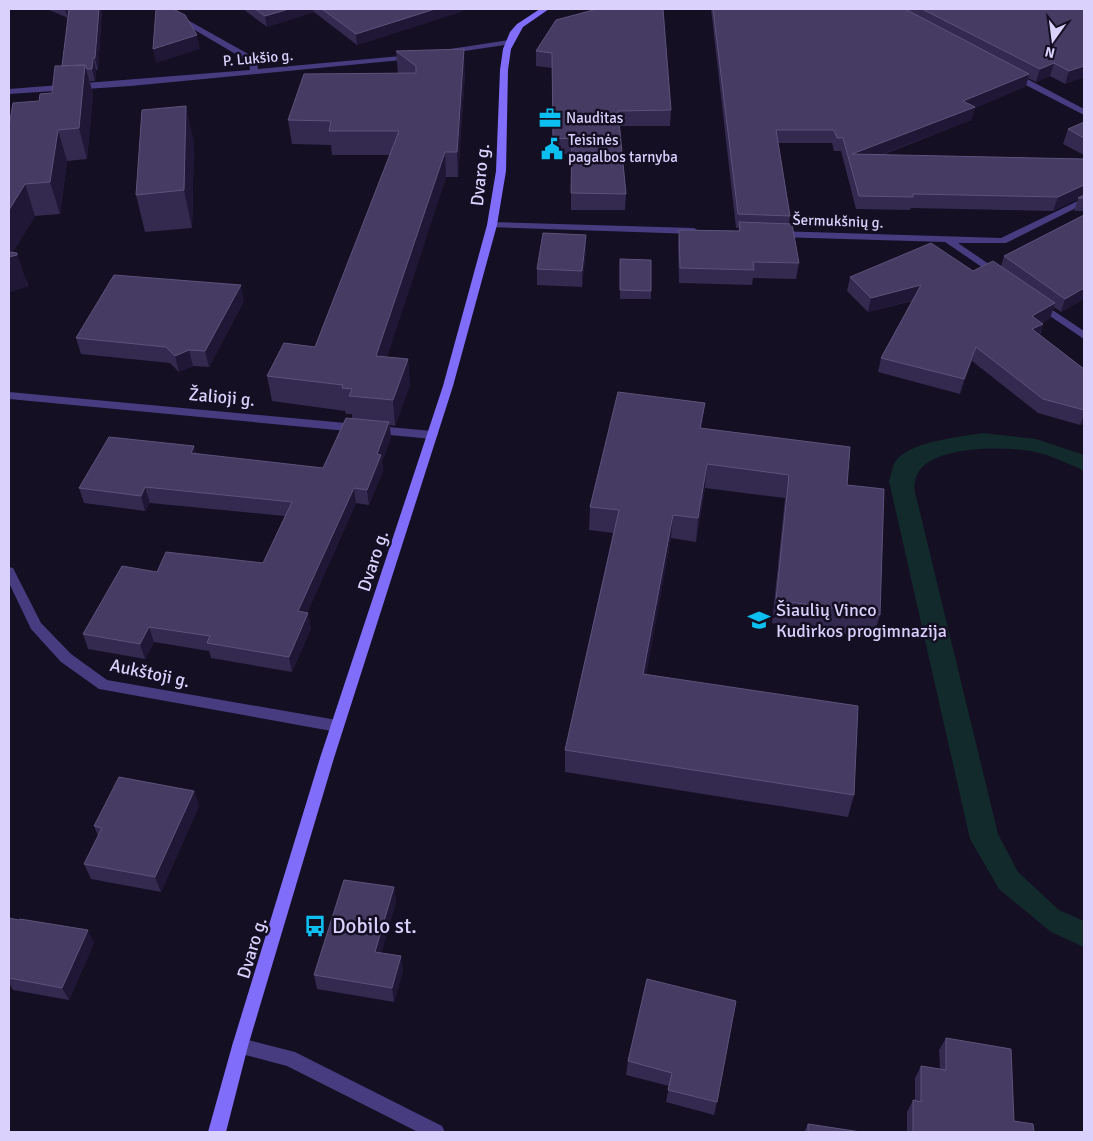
<svg xmlns="http://www.w3.org/2000/svg" width="1093" height="1141" viewBox="0 0 1093 1141" font-family="Signika,sans-serif">
  <rect width="100%" height="100%" fill="#140f22"/>
  <path fill="#122a2c" d="M983,433L1036,439L1084,455V472L1079,468C1065,463 1050,455 1035,452C1008,446 933,445 918,473C915,477 915,483 914,488L998,834L1018,872L1059,910L1084,921V947L1051,932L999,889L970,839L889,481C891,476 892,467 895,462C909,441 960,437 983,433Z"/>
  <g fill="none" stroke-linecap="round" stroke-linejoin="round">
    <path fill="#463c7f" fill-rule="evenodd" d="M159,9H168L250,55L257,63L258,69L412,55L416,57L412,59L131,86L9,94V89L250,70L249,64L244,59Z
      M509,40L513,42L512,44L444,54L440,52L444,50Z
      M1010,73H1016L1084,109V115L1010,77Z
      M1084,198V204L1006,243H958L1002,273V277L998,278L945,242L777,237L772,234L777,231L1001,238Z
      M492,222L694,228L699,231L694,234L489,227V223Z
      M1039,301L1084,331V339L1035,306L1034,304Z
      M9,392L432,431L438,435L432,439L9,399Z
      M9,567L13,568L41,623L71,654L107,680L337,720L342,722L344,726L342,730L337,732L99,689L61,662L31,629L9,583Z
      M240,1038L295,1052L442,1126L445,1132H418L287,1066L234,1052L232,1046L234,1040Z"/>
    <path fill="#806df9" fill-rule="evenodd" d="M540,9H549L523,27L511,49L508,70L506,171L497,225L453,386L334,758L248,1046L226,1132H208L232,1046L320,758L443,386L487,225L496,171L500,70L503,49L510,32L517,24Z"/>
  </g>
  <path fill="#34294f" d="M47,9H102L98,70H96L95,81H90L93,95L87,159L67,161L60,214L35,216L13,252L28,284V286L9,292V127L39,101L52,93L62,66L68,18Z
    M243,9H463V11L357,45L314,12L267,27Z
    M597,9L671,110L670,126H619L626,194L625,210H571V154H553L552,68L536,66V51Z
    M711,9H1084V77L1065,84L1050,76L1036,82L1028,78L1026,86L975,108L971,120L882,155L1084,159V211H1074L1078,199L1053,211L911,208L910,210L856,209L841,151H834L832,143H778L790,216L789,223L799,263L796,279L753,278L752,285L679,283L678,245L679,230L738,231L739,228H736Z
    M396,51L465,73L458,177H446L387,357L408,359L410,385L395,426L390,425L391,437L382,462L383,470L369,505L356,503L307,613L311,628L292,672L211,658L209,651L154,642L145,659L88,649L83,634L157,572L263,563L285,516L150,503L145,511L84,503L79,488L194,446L196,454L323,468L352,418V414H346L345,411L272,401L267,376L315,347L390,155H332L331,145L292,144L288,120L398,74Z
    M1084,122V155L1063,144L1068,129Z
    M194,142L192,228L145,232L136,195Z
    M1084,215V299L1061,312L1054,307L1050,318L1042,323L1043,324L1040,335L1084,369V424H1083L1080,425L1038,413L972,361L960,394L878,372L881,358L912,301L868,312L847,291L850,277L973,271L1001,266L1004,256Z
    M586,250L582,287L537,285V269Z
    M620,267L651,291V299H620Z
    M244,301L209,367L193,366L179,372L170,363L81,354L76,338Z
    M702,429L847,485L880,615L873,638L772,623L785,498L705,488L696,542L671,538L646,674L854,795L848,817L565,772V750L613,533L589,530L590,507Z
    M194,791L199,806L161,892L91,879L84,864L98,836L94,826Z
    M394,887L396,902L381,953L403,970L394,1002L317,989L314,975Z
    M9,918L94,943L69,1000L13,990L9,983Z
    M647,979L717,1102L714,1115L666,1102L669,1086L626,1075L628,1061Z
    M946,1038L1014,1121L1034,1132H907V1112L913,1100L915,1101V1078L921,1066L940,1069L939,1050Z
    M808,1124L861,1132H804Z"/>
  <path fill="#1f1735" d="M65,9H70L68,18Z
    M99,9H102L98,70L95,58Z
    M289,9H313L314,12L267,27L265,16Z
    M435,9H463V11L357,45L356,34Z
    M197,35L200,49L156,63L153,49Z
    M464,49L465,73L458,177L457,152Z
    M93,58L96,70L95,81L92,69Z
    M1054,63L1050,76L1036,82L1040,69Z
    M85,65L93,95L87,159L79,128Z
    M1084,66V77L1065,84L1069,71Z
    M1029,74L1026,86L975,108L971,120L851,166L852,154L963,101Z
    M186,106L194,142L192,228L184,190Z
    M58,130L67,161L60,214L50,182Z
    M445,152L446,177L379,382L376,356Z
    M25,184L35,216L10,257L17,253L28,286L9,292V210Z
    M1084,185V196L1078,198V199L1053,211L1058,197Z
    M586,235V250L582,287V271Z
    M241,285L244,301L209,367L205,351Z
    M921,285L917,299L868,312L871,298Z
    M1084,288V299L1061,312L1065,299Z
    M1055,303L1050,318L1027,331L1032,316Z
    M1043,324L1038,338L1032,329Z
    M976,347L972,361L960,394L964,379Z
    M189,350L193,366L179,372L175,356Z
    M408,359L410,385L395,426L393,400Z
    M705,403L702,426L698,452L700,428Z
    M1084,415V421L1083,424L1080,425Z
    M389,422L391,437L382,462L383,470L369,505L367,490L377,454Z
    M194,446L198,461L191,453Z
    M707,464L705,488L696,542L698,518Z
    M145,487L150,503L145,511L141,496Z
    M354,488L356,503L301,627L298,611Z
    M673,515L671,538L642,697L643,674Z
    M308,613L311,628L292,672L289,657Z
    M149,627L154,642L145,659L140,644Z
    M194,791L199,806L161,892L155,877Z
    M394,887L396,902L378,966L375,952Z
    M88,930L94,943L69,1000L62,988Z
    M401,956L403,970L394,1002L392,988Z"/>
  <path fill="#463b62" stroke="#5d527a" d="M69,9H99L95,58H93L92,69H87L85,65L62,66Z
    M156,9H173L185,15L197,35L153,49Z
    M255,9H289L265,16Z
    M322,9H435L356,34Z
    M597,9H663L671,110L618,111L626,194L571,193L572,138L553,139L552,53L536,51L556,20Z
    M713,9H905L1029,74L963,101L975,107L852,154L1084,159V185L1058,197L913,194V197L859,196L843,138H837L834,130H776L790,216L738,214Z
    M922,9H1084V66L1069,71L1054,63L1040,69Z
    M464,49L457,152H445L376,356L408,359L393,400L349,396L352,389L342,388L343,385L267,376L284,343L315,347L399,131H329L331,121L288,120L304,74L416,73V66L396,51Z
    M85,65L79,128L58,130L50,182L25,184L9,210V127L13,103L39,101L40,94L52,93L55,66Z
    M186,106L184,190L136,195L142,110Z
    M1084,122V138L1068,129Z
    M1084,195V198H1078Z
    M1084,215V288L1065,299L1004,256Z
    M739,222L792,224L799,263L753,262L754,270L680,268L679,230L740,231Z
    M543,233L586,235L582,271L537,269Z
    M931,243L973,271L993,261L1055,303L1032,316L1043,324L1032,329L1084,369V410L1043,399L976,347L964,379L881,358L921,285L871,298L850,277Z
    M9,252L17,253V255L9,257Z
    M620,259L651,260V291L620,290Z
    M114,275L241,285L205,351L189,350L175,356L166,347L76,338Z
    M618,392L705,403L700,428L850,447L847,485L884,489L880,615L776,600L789,475L707,464L698,518L673,515L643,674L858,706L854,795L565,750L619,510L590,507Z
    M346,418L389,422L377,454L381,455L367,490L354,488L298,611L308,613L289,657L207,643L210,636L149,627L140,644L83,634L122,566L157,572L166,552L263,563L292,502L145,487L141,496L79,488L109,437L194,446L191,453L323,468Z
    M119,777L194,791L155,877L84,864L102,828L94,826Z
    M344,880L394,887L375,952L401,956L392,988L314,975Z
    M9,918L19,920L20,919L88,930L62,988L9,978Z
    M647,979L736,1001L717,1102L668,1090L672,1073L628,1061Z
    M946,1038L1011,1049L1014,1121L1033,1124L1034,1132H913V1100L921,1102V1066L946,1070Z
    M808,1124L861,1132H808Z"/>
  <defs>
    <g id="office-bare" transform="scale(1.725)"><path d="M-6-3h4V-5.5h4V-3h4V5H-6ZM-1-4.5V-3h2v-1.5ZM-6 0V1H6V0Z" fill="#0bc0f0" stroke="#140f22" stroke-width="2.5" paint-order="stroke"/></g>
    <g id="civic-bare" transform="scale(1.725)"><path d="M-.6-6.5H3V-4.5H.6V-3L4-1V1h2V6H-6V1h2V-1L-.6-3ZM-1.2 2.5V6h2.4V2.5Z" fill="#0bc0f0" stroke="#140f22" stroke-width="2.5" paint-order="stroke"/></g>
    <g id="school-bare" transform="scale(1.725)"><path d="M0-5L7-2L0 1L-7-2ZM-4 1L0 2.5L4 1V4Q0 6-4 4Z" fill="#0bc0f0" stroke="#140f22" stroke-width="2.5" paint-order="stroke"/></g>
    <g id="bus-bare" transform="scale(1.725)"><path d="M-5-6H5V4H4V6H2V4H-2V6H-4V4H-5ZM-3.5-4V0h7V-4ZM-3.5 1.2v1.5H-2V1.2ZM2 1.2v1.5H3.5V1.2Z" fill="#0bc0f0" stroke="#140f22" stroke-width="2.5" paint-order="stroke"/></g>
  </defs>
  <g fill-rule="evenodd">
    <use href="#office-bare" x="550" y="118"/>
    <use href="#civic-bare" x="552" y="149"/>
    <use href="#school-bare" x="759" y="620"/>
    <use href="#bus-bare" x="315" y="926"/>
  </g>
  <g text-anchor="middle" dominant-baseline="central" stroke-width="5" stroke-linejoin="round" paint-order="stroke">
    <g font-size="15" fill="#dbd1fd" stroke="#140f22">
      <text transform="translate(258 58) rotate(-5)">P. Lukšio g.</text>
      <text transform="translate(838 221) rotate(2)">Šermukšnių g.</text>
    </g>
    <g font-size="15" fill="#dbd1fd" stroke="#140f22" text-anchor="start">
      <text x="566" y="118">Nauditas</text>
      <text x="568" y="140">Teisinės<tspan x="568" dy="17">pagalbos tarnyba</tspan></text>
    </g>
    <g font-size="18" fill="#dbd1fd" stroke="#140f22">
      <text transform="translate(480 175) rotate(-84)">Dvaro g.</text>
      <text transform="translate(222 397) rotate(5)">Žalioji g.</text>
      <text transform="translate(373 561) rotate(-72)">Dvaro g.</text>
      <text transform="translate(150 673) rotate(12)">Aukštoji g.</text>
      <text transform="translate(252 948) rotate(-73)">Dvaro g.</text>
    </g>
    <g font-size="18" fill="#dbd1fd" stroke="#140f22" text-anchor="start">
      <text x="776" y="610">Šiaulių Vinco<tspan x="776" dy="21">Kudirkos progimnazija</tspan></text>
    </g>
    <g font-size="21" fill="#dbd1fd" stroke="#140f22" text-anchor="start">
      <text x="332" y="926">Dobilo st.</text>
    </g>
  </g>
  <rect width="1093" height="1141" fill="none" stroke="#dbd1fd" stroke-width="20"/>
  <g transform="translate(1053 40) rotate(194)" stroke="#140f22" stroke-width="4" paint-order="stroke">
  <path d="M0-4L9 19L0 12L-9 19Z" fill="#dbd1fd"/>
  <text y="-8" font-size="14" font-weight="bold" text-anchor="middle" fill="#dbd1fd">N</text>
  </g>
</svg>
